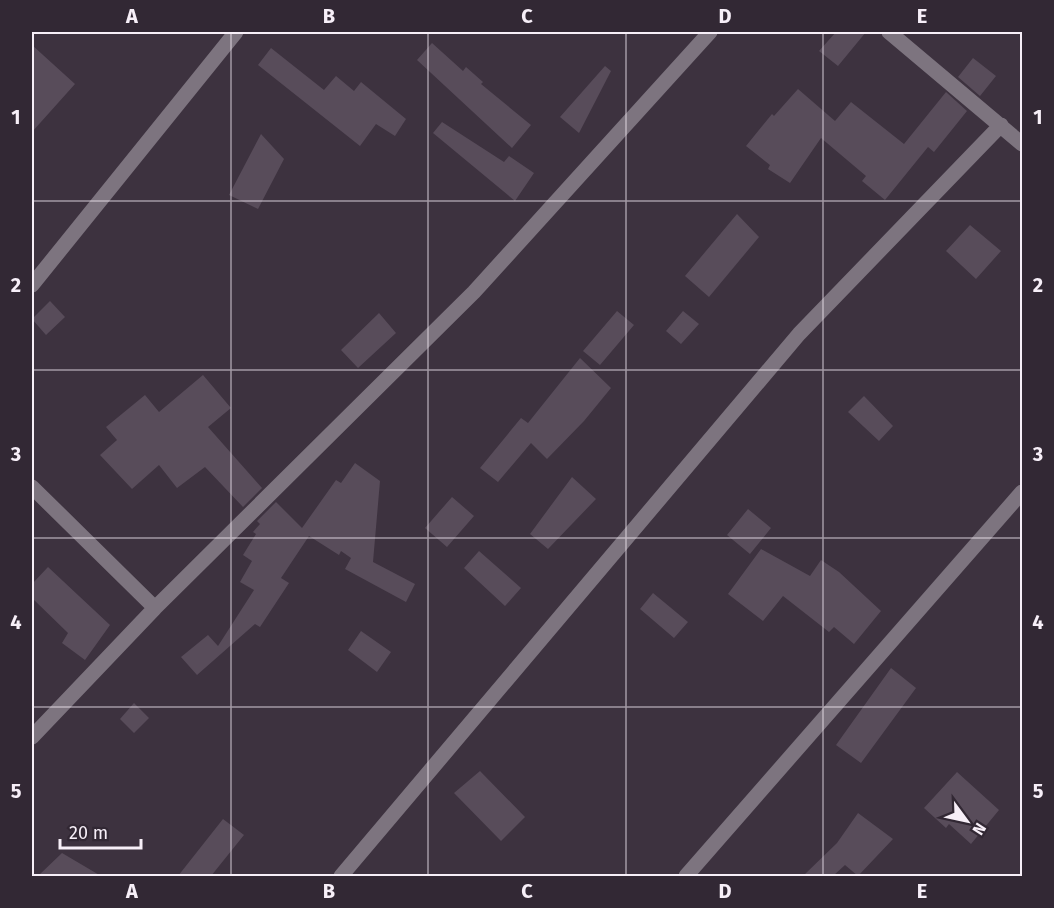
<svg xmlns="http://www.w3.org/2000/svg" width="1054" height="908" viewBox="0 0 1054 908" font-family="'Fira Sans',sans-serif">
  <rect width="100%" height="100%" fill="#3d323f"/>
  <path fill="#584c5a" d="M836,32H866L838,66L819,51Z
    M432,43L463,71L466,67L483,82L481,84L531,125L512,148L417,60Z
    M32,45L75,84L32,132Z
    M271,48L324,90L336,76L354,91L361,82L406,119L395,136L376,124L360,146L258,65Z
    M973,58L996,76L980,96L958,77Z
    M605,66L611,71L579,133L560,117Z
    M798,89L835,121L851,102L904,144L946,92L967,111L934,152L928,147L885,200L862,181L866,176L821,138L790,183L768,169L770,165L746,146L772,114L774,116Z
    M442,122L504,162L509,156L534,173L515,201L433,133Z
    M261,134L284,159L258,209L229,195Z
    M737,214L759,237L709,297L685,276Z
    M970,225L1001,251L976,279L946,251Z
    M50,301L65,317L46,335L32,319Z
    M617,311L634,325L600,365L583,351Z
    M683,311L699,324L681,344L666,331Z
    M379,313L396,333L358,368L341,350Z
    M580,358L611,388L584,421L547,459L531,443L498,482L480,468L521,418L528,423Z
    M203,375L231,408L208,427L262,488L243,507L205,467L177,488L159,465L132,489L100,455L117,440L106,427L145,395L159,412Z
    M864,396L893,426L879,441L848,412Z
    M355,463L380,481L373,562L415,584L406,602L345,569L351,558L341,551L339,555L309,536L281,578L289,583L260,627L255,624L197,675L181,657L208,635L218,646L254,590L240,582L252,561L243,555L256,534L253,532L260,524L257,521L276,502L302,528L336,480L341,483Z
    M572,477L596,499L548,549L530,534Z
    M452,497L474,516L447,547L425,528Z
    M748,509L771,528L750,554L727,535Z
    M761,549L810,576L821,560L839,572L881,611L854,644L834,627L829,632L783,596L763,621L728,594Z
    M479,551L521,588L505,606L464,568Z
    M48,567L110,625L85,660L62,643L68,633L32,598V584Z
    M653,593L688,622L674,638L640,609Z
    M361,631L391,652L377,672L348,650Z
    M891,668L916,688L861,763L836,745Z
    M134,703L149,718L134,733L120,719Z
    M480,771L525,817L501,841L454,793Z
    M957,772L999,810L971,844L949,824L946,828L924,808Z
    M858,813L893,839L858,876L845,865L833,876H803L837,843Z
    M223,819L244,835L211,876H178Z
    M62,853L101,876H38Z"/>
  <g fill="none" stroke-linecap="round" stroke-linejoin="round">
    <path stroke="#7d747f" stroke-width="15" d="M889,32L1022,144
      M32,285L236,32
      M32,487L155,608
      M32,737L155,608L474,292L710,32
      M341,876L799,334L1001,125
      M686,876L1022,492"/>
  </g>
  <path fill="none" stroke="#f7eff8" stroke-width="1.5" stroke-opacity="0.55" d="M231,32V876M428,32V876M626,32V876M823,32V876M32,201H1022M32,370H1022M32,538H1022M32,707H1022"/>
  <rect width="1054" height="908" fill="none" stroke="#322834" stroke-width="66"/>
  <g transform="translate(967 821) rotate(123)" stroke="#322834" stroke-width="4.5" paint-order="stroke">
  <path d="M0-4.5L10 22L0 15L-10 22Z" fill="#f7eff8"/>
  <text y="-9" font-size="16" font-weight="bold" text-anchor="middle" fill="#f7eff8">N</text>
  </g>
  <path d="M60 839v9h81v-9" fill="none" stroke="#f7eff8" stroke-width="3"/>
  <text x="69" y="839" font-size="18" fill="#f7eff8" stroke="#322834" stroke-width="4.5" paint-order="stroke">20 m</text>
  <rect x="33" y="33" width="988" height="842" fill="none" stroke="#f7eff8" stroke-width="2"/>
  <g font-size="20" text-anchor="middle" font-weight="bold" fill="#f7eff8">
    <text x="132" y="23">A</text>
    <text x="329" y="23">B</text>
    <text x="527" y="23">C</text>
    <text x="725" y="23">D</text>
    <text x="922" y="23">E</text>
    <text x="16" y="124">1</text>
    <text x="1038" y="124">1</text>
    <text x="16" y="292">2</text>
    <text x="1038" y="292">2</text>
    <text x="16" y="461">3</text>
    <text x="1038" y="461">3</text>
    <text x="16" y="629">4</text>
    <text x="1038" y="629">4</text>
    <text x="16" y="798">5</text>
    <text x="1038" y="798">5</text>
    <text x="132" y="898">A</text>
    <text x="329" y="898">B</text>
    <text x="527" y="898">C</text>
    <text x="725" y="898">D</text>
    <text x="922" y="898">E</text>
  </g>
</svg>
